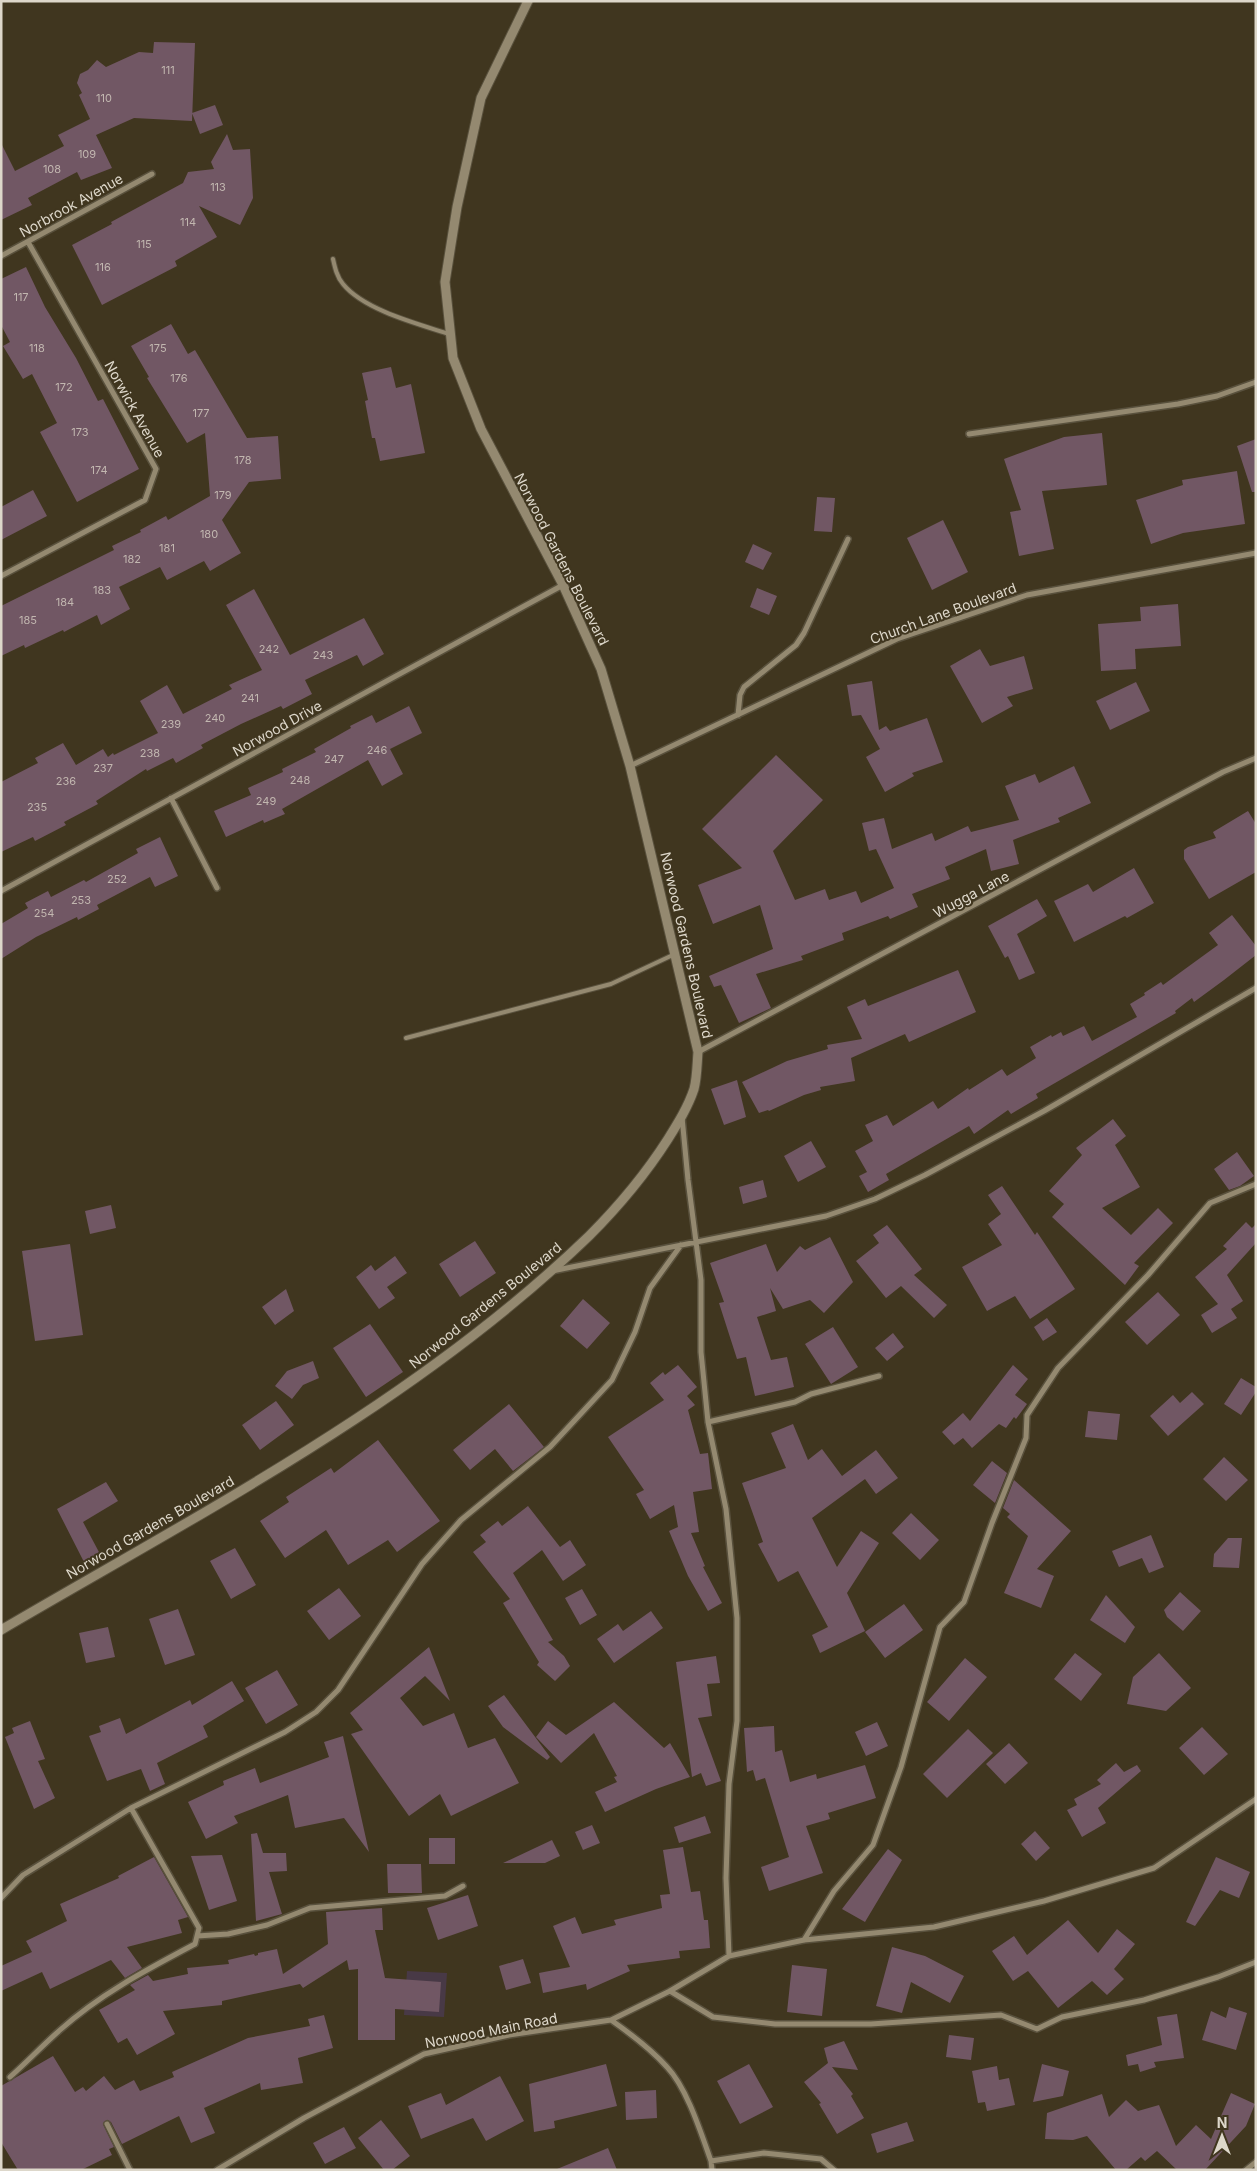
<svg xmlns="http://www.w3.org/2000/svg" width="1257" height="2171" viewBox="0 0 1257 2171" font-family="Inter,sans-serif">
  <rect width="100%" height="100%" fill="#40361f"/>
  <path fill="#483946" d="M407,1971L447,1973L444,2017L404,2015Z"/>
  <path fill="#715764" d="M154,42L195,43L192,121L134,118L96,135L112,168L81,180L77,172L28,198L32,205L1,220V143L15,171L64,146L58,135L90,119L79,95L82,93L77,83L80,74L88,70L97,60L106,67L139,52L153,53Z
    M215,105L223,125L200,134L192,113Z
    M227,134L233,150L250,149L253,198L240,225L199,206L217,237L175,261L177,266L102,305L72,245L112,224L111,222L183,183L188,172L214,169L211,162Z
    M26,267L45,307L76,358L98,401L103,399L139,469L77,502L40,432L57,423L32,374L23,379L3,346L10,342L1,325V279Z
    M171,324L188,354L195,350L247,438L278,436L281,479L249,482L222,520L241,553L210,571L204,561L167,580L160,567L119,587L130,609L101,625L97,615L64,632L63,630L25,648L24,645L1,656V606L114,550L112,546L141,532L140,530L166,516L168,520L210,496L205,433L187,443L147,378L149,377L131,346Z
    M391,367L396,388L411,384L425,453L380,461L375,438H372L365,401L368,400L362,373Z
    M1102,433L1107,485L1042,491L1054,549L1019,556L1010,512L1021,510L1004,459L1064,437Z
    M1256,439V492H1252L1237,446Z
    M1237,471L1245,524L1183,533L1151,544L1136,500L1183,485L1182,480Z
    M33,490L47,516L1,540V507Z
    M817,497L835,498L832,532L814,531Z
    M943,520L968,572L932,590L907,538Z
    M753,544L772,553L763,570L745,562Z
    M757,588L777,596L769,615L750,607Z
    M254,589L290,655L364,618L384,654L363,666L357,655L305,680L312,694L283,709L281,706L241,724L201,745L203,748L176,763L173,758L147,771L146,769L96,801L98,804L64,822L66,825L35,841L33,837L1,852V782L38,763L35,758L63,743L76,765L103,749L108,757L113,753L114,755L158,733L140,701L167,685L183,714L232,689L229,685L262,670L226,605Z
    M1178,604L1181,646L1135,649L1136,669L1101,671L1098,624L1141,621L1140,607Z
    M980,649L990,666L1024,656L1033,689L1007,697L1013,706L982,723L950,666Z
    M872,681L879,730L886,726L890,731L927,718L943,762L912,773L914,776L885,792L866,757L880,749L861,715L852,716L847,685Z
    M1136,682L1150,711L1110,730L1096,701Z
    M409,706L422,733L390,749L403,774L382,786L368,760L282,809L285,814L264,823L263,820L226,837L214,811L251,795L248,788L283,772L282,769L316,752L314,749L351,728L350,726L372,715L376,723Z
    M776,755L823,800L773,851L795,900L825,889L829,900L856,891L861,903L894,888L876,849L869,851L862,823L884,818L892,849L932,833L935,841L968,826L971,832L1019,820L1005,786L1035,774L1039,783L1074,766L1091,803L1058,818L1060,822L1013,840L1019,864L991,871L986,849L945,867L950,879L912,894L918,907L890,919L888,916L842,933L844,940L801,956L803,960L756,974L771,1008L739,1023L721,985L714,987L709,976L773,949L760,905L713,924L698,885L742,868L702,829Z
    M1248,811L1256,824V872L1209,899L1184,859V850L1188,847L1216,838L1213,832Z
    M160,837L178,876L155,887L150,877L97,905L99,909L78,920L77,917L36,937L1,959V924L28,908L25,903L48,891L51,897L84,880L86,882L138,853L136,849Z
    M1134,868L1154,903L1127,918L1125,916L1074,942L1054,901L1088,884L1093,892Z
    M1037,899L1047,916L1017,934L1035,973L1019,980L1008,956L1005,958L988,926Z
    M1232,915L1256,946V955L1224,980L1194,1002L1192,998L1175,1011L1176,1013L1036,1094L1038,1098L1011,1114L1008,1110L974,1134L969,1126L886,1174L889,1180L868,1192L859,1176L867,1172L855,1151L873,1141L865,1125L887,1115L893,1126L933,1101L938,1109L968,1088L969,1090L1002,1069L1007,1076L1036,1058L1030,1047L1051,1035L1052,1037L1061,1032L1063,1036L1084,1026L1092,1041L1137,1017L1130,1004L1145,995L1144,993L1161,982L1163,985L1218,945L1209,933Z
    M958,970L976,1012L909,1042L905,1034L851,1058L855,1081L820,1087L821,1090L804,1095L769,1111L768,1110L759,1113L742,1082L787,1061L828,1049L827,1045L862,1039L847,1007L865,999L868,1006Z
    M737,1080L746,1117L724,1125L711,1089Z
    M1113,1119L1126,1136L1115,1145L1140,1187L1102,1208L1131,1235L1158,1208L1173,1223L1134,1263L1139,1266L1125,1285L1052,1217L1064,1204L1049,1191L1082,1155L1076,1148Z
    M811,1141L826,1167L798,1182L784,1156Z
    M1237,1152L1254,1176L1240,1186L1229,1190L1214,1169Z
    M763,1180L767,1197L743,1204L739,1187Z
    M1002,1186L1035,1235L1037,1232L1075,1289L1030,1319L1015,1296L987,1311L962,1267L1002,1245L988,1224L1001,1214L988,1195Z
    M111,1205L116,1228L90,1234L85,1211Z
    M1246,1222L1252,1228L1256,1224V1243L1227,1275L1243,1301L1231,1309L1237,1318L1212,1333L1201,1315L1218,1304L1195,1277L1227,1249L1223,1246Z
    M887,1225L922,1269L914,1275L947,1305L934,1318L901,1286L886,1298L856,1261L879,1243L873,1235Z
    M830,1237L853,1282L824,1313L810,1300L783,1309L770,1288L776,1311L757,1317L771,1360L787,1357L794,1387L755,1396L746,1357L737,1359L719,1303L724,1302L710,1263L766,1244L777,1272L800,1246L805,1250Z
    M475,1241L496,1273L460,1297L439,1264Z
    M70,1244L83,1335L35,1341L22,1251Z
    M395,1256L407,1273L387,1287L395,1298L379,1309L356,1277L371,1265L375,1271Z
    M286,1289L294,1311L275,1325L262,1307Z
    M1158,1292L1180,1315L1147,1345L1125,1322Z
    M583,1299L610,1323L587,1349L560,1326Z
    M1047,1318L1057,1332L1043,1341L1034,1327Z
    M370,1324L403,1372L366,1397L333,1348Z
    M833,1327L858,1367L831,1384L805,1344Z
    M893,1333L904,1347L887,1361L875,1348Z
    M313,1361L319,1378L303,1385L292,1399L275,1386L287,1371Z
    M678,1365L697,1387L687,1396L695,1405L688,1410L700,1454L708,1453L712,1489L693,1492L699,1532L691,1533L705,1566L703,1567L722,1603L708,1611L688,1576L669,1531L678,1527L674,1505L650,1519L636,1494L644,1490L608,1437L664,1400L650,1383L663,1372L665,1375Z
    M1013,1365L1028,1379L1015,1395L1027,1404L1016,1419L1014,1417L1006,1428L999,1424L972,1448L963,1438L954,1445L942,1432L963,1413L970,1421Z
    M1241,1378L1256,1387V1392L1241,1415L1224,1404Z
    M1192,1392L1204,1404L1168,1436L1150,1416L1173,1395L1180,1403Z
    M276,1401L294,1425L260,1450L242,1425Z
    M509,1404L544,1447L513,1471L495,1449L470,1470L453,1450Z
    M1088,1411L1120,1414L1117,1440L1085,1437Z
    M793,1424L808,1460L822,1449L842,1476L876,1450L898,1478L876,1494L865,1479L812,1518L837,1567L861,1531L879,1543L847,1593L865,1631L820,1653L812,1635L828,1627L798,1571L778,1582L758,1544L763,1542L742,1483L786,1468L771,1433Z
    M378,1440L440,1521L397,1552L388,1540L348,1565L326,1530L285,1558L260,1521L289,1502L286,1497L331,1468L334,1473Z
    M1224,1457L1248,1480L1226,1501L1203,1479Z
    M992,1461L1007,1473L995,1503L973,1485Z
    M1014,1480L1071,1531L1037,1569L1054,1576L1041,1608L1004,1593L1028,1536L1007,1517L1010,1514L1003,1508Z
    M106,1482L118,1501L83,1522L100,1554L84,1562L57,1509Z
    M528,1506L560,1547L570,1540L586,1565L563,1581L542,1550L513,1573L553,1640L548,1642L564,1656L570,1666L555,1681L537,1665L539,1662L503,1603L510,1599L473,1552L486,1542L480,1535L498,1521L502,1526Z
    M911,1513L939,1540L920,1560L892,1533Z
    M1151,1535L1164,1567L1149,1573L1142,1558L1119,1567L1112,1551Z
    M1228,1538H1242L1239,1568L1213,1567L1214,1554Z
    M235,1548L256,1585L231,1599L210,1561Z
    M339,1588L361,1616L329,1640L307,1611Z
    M582,1589L597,1615L580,1625L565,1598Z
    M1180,1592L1201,1611L1183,1631L1167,1617L1164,1610Z
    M1106,1595L1135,1627L1125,1643L1090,1620Z
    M904,1604L923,1630L885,1658L865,1632Z
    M178,1609L195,1655L165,1665L149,1619Z
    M651,1611L663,1628L614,1663L597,1639L618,1624L623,1631Z
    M108,1627L115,1657L86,1663L79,1633Z
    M429,1647L450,1701L425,1676L400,1698L423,1726L454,1713L468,1748L495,1738L519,1783L451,1816L440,1794L409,1816L351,1734L363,1730L350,1713Z
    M1075,1653L1102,1674L1081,1701L1054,1679Z
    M1159,1653L1191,1688L1166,1711L1127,1704L1133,1677Z
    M716,1656L720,1683L707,1684L712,1716L698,1718L721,1781L706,1786L701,1773L692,1777L676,1662Z
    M965,1658L987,1677L949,1721L927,1702Z
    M277,1670L298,1705L266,1724L245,1688Z
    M232,1681L244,1701L203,1726L208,1737L157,1763L165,1784L150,1791L141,1769L107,1781L89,1736L101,1732L99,1726L120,1718L126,1734L190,1700L192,1705Z
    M504,1695L550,1757L547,1760L503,1727L488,1706Z
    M614,1702L664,1748L670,1743L690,1777L656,1789L605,1812L595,1792L617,1782L614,1777L617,1776L594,1733L561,1763L536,1737L548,1721L566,1735Z
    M30,1721L45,1759L38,1761L55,1798L34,1809L5,1737L14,1733L12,1728Z
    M877,1722L888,1746L866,1756L855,1732Z
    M774,1726L775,1752L782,1750L790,1782L816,1774L817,1779L865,1765L876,1798L828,1813L830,1819L806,1826L823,1873L769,1891L761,1867L789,1857L765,1778L756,1781L753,1770L747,1772L744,1728Z
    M1202,1727L1228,1754L1204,1775L1179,1748Z
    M968,1729L993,1753L947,1798L923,1774Z
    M343,1736L369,1852L344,1818L295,1828L288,1795L234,1816L238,1823L206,1839L188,1802L224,1785L223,1781L255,1768L260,1783L329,1757L324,1742Z
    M1009,1743L1028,1763L1005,1784L986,1764Z
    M1116,1763L1124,1772L1137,1765L1141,1771L1098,1808L1106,1823L1082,1837L1067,1810L1077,1805L1074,1799L1101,1784L1097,1780Z
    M705,1816L711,1833L679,1843L674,1827Z
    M592,1825L600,1843L583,1850L575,1832Z
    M1035,1831L1050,1848L1036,1861L1021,1844Z
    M257,1833L263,1853H286L287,1871L269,1872L282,1914L256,1921L251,1834Z
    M429,1838H455V1864H429Z
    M552,1840L560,1856L545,1863H503Z
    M683,1847L691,1892L700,1891L704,1920H708L710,1948L679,1951L680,1958L627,1965L630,1971L587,1990L586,1984L543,1993L539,1973L570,1967L553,1926L575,1917L582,1934L616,1925L614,1920L662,1908L660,1895L670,1894L663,1850Z
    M888,1849L902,1860L865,1922L842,1909Z
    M222,1855L237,1901L209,1910L191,1856Z
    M154,1857L188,1917L178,1920L182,1933L127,1947L142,1968L125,1978L111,1960L50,1989L42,1972L1,1991V1966L32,1952L26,1941L67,1921L60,1904L119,1878L118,1876Z
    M1216,1857L1250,1872L1239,1898L1220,1890L1195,1926L1186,1922Z
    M387,1864H421L422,1893H388Z
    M468,1895L478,1926L438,1940L427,1908Z
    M382,1908L383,1930H375L385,1978L441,1982L439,2012L395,2009V2040H358V1969L349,1970L347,1960L303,1988L300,1984L222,2001V2005L163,2011L175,2034L137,2055L127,2038L118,2043L99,2010L135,1990L130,1985L148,1975L153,1981L188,1974L187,1968L229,1964L228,1960L254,1954L255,1956L258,1955V1953L277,1949L283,1974L328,1944L326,1912Z
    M1068,1920L1098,1953L1117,1929L1135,1944L1114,1969L1124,1979L1107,1995L1092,1981L1058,2008L1028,1971L1013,1981L992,1951L1014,1936L1027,1955Z
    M892,1947L925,1956L964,1976L950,2003L911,1982L902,2013L876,2006Z
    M523,1959L531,1983L506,1990L499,1966Z
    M792,1965L827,1969L822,2016L787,2012Z
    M1229,2007L1247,2013L1236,2050L1202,2040L1211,2011L1226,2018Z
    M1177,2014L1184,2058L1154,2062L1156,2067L1140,2072L1138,2064L1128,2066L1126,2055L1162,2045L1157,2017Z
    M324,2015L333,2048L298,2058L303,2083L261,2090L260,2083L204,2108L215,2133L191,2143L179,2116L122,2144L111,2122L107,2120L103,2124L114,2147L109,2149L112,2155L81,2170H18L1,2142V2086L53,2056L75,2092L83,2087L86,2091L104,2076L115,2090L134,2080L140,2091L174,2077L172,2072L248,2038L310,2026L308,2019Z
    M949,2035L974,2038L971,2060L946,2057Z
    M844,2041L858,2070L832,2067L853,2094L851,2096L864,2118L837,2134L819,2104L821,2103L804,2082L828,2063L824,2048Z
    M606,2064L617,2106L554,2121L555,2128L534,2132L529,2084Z
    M749,2064L773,2107L740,2124L717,2081Z
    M1042,2064L1069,2071L1063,2096L1033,2102Z
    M997,2066L999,2080L1009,2078L1015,2105L987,2111L985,2102L978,2103L972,2071Z
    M500,2076L524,2121L486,2141L473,2118L421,2139L408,2106L441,2093L446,2105Z
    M656,2090L657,2118L626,2120L625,2092Z
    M1231,2093L1255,2104L1246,2126L1205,2170H1177L1157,2151L1145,2161L1141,2157L1126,2170H1116L1087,2136L1073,2140L1045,2139L1047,2113L1102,2094L1109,2117L1126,2100L1138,2111L1159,2105L1176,2146L1196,2125L1211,2139Z
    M381,2120L410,2156L392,2170H384L358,2138Z
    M907,2122L914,2141L877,2153L871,2134Z
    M344,2127L356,2148L325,2164L313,2143Z
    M608,2148L617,2170H557V2169Z"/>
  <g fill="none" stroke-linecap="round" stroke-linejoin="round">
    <g stroke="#59513d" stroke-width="6">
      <path id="service" d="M333,259C335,268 337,277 343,284C364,310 418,324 449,334
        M406,1038L611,984L675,954"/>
    </g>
    <g stroke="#59513d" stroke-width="8">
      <path id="minor" d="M1,256L152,174
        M969,434L1178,404L1217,396L1256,382
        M1,576L145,500L156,469L28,242
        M738,715L740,695L744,687L796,645L804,633L848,539
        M630,766L897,639L1027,595L1256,553
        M171,798L217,888
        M1,891L563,585
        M698,1052L1223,772L1256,758
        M682,1117L688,1180L701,1280V1352L708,1422L726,1509L737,1618V1721L729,1784L726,1878L729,1956
        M552,1271L826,1216L875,1199L925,1175L1044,1111L1256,988
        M708,1422L795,1402L811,1394L879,1376
        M1,1898L23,1875L131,1808L285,1732L316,1712L338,1690L422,1564L461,1520L550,1447L612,1380L635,1332L650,1288L681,1245
        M197,1936L228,1934L267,1925L310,1908L445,1896L463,1886
        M804,1940L834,1891L873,1845L901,1767L940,1627L964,1602L992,1523L1026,1438L1027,1415L1058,1368L1148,1275L1210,1203L1256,1184
        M670,1991L713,2017L775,2024H871L1001,2015L1037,2029L1062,2017L1144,2000L1218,1977L1256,1962
        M611,2020L670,1991L729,1956L804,1940L934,1927L1044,1901L1154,1868L1256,1799
        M10,2077C27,2062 43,2045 60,2030C100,1994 148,1969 195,1944L199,1928L131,1808
        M107,2124L130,2170
        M711,2161L764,2153L821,2159L834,2170
        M217,2170L304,2118L424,2054L509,2035L611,2020C631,2034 651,2049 667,2067C687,2088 701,2133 711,2161L712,2170
        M1246,2170L1256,2162"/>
    </g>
    <g stroke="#59513d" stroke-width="11">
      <path id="tertiary" d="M1,1630C204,1511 418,1401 589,1236C619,1206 645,1175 668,1139C678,1123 688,1107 694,1089C697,1078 697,1064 698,1052L630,766L601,669L563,585L481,429L453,358L445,282L457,207L481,98L528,1"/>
    </g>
    <use href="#service" stroke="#948970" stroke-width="4"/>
    <use href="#minor" stroke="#948970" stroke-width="5"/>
    <use href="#tertiary" stroke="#948970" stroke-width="9"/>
  </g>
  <g text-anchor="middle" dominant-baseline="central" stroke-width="4" stroke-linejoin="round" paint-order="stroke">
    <g font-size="11" fill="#c2b7b0">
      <text x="168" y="70">111</text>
      <text x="104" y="98">110</text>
      <text x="87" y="154">109</text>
      <text x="52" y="169">108</text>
      <text x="218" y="187">113</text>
      <text x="188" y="222">114</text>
      <text x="144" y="244">115</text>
      <text x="103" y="267">116</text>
      <text x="21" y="297">117</text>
      <text x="37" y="348">118</text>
      <text x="158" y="348">175</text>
      <text x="179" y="378">176</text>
      <text x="64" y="387">172</text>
      <text x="201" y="413">177</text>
      <text x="80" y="432">173</text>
      <text x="243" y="460">178</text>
      <text x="99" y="470">174</text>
      <text x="223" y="495">179</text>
      <text x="209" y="534">180</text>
      <text x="167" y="548">181</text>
      <text x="132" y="559">182</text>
      <text x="102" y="590">183</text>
      <text x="65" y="602">184</text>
      <text x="28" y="620">185</text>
      <text x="269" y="649">242</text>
      <text x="323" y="655">243</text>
      <text x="250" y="698">241</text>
      <text x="215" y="718">240</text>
      <text x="171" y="724">239</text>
      <text x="377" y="750">246</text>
      <text x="150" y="753">238</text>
      <text x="334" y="759">247</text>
      <text x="103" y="768">237</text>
      <text x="300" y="780">248</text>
      <text x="66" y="781">236</text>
      <text x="266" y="801">249</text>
      <text x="37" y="807">235</text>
      <text x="117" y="879">252</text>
      <text x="81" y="900">253</text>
      <text x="44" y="913">254</text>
    </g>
    <g font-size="14" fill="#ddd7ca" stroke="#40361f">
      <text transform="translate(71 205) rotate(-29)">Norbrook Avenue</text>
      <text transform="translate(135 409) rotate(61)">Norwick Avenue</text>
      <text transform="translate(562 559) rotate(63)">Norwood Gardens Boulevard</text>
      <text transform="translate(943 613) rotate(-20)">Church Lane Boulevard</text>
      <text transform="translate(277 728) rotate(-29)">Norwood Drive</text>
      <text transform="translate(971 894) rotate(-28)">Wugga Lane</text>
      <text transform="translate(687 945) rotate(77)">Norwood Gardens Boulevard</text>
      <text transform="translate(485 1305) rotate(-39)">Norwood Gardens Boulevard</text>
      <text transform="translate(150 1527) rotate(-30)">Norwood Gardens Boulevard</text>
      <text transform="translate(491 2030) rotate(-11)">Norwood Main Road</text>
    </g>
  </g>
  <rect width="1257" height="2171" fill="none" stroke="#ddd7ca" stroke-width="5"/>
  <g transform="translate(1222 2136)" stroke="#40361f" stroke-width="4" paint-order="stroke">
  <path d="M0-4L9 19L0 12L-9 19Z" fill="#ddd7ca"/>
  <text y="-8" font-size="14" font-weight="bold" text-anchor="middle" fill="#ddd7ca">N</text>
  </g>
</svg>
